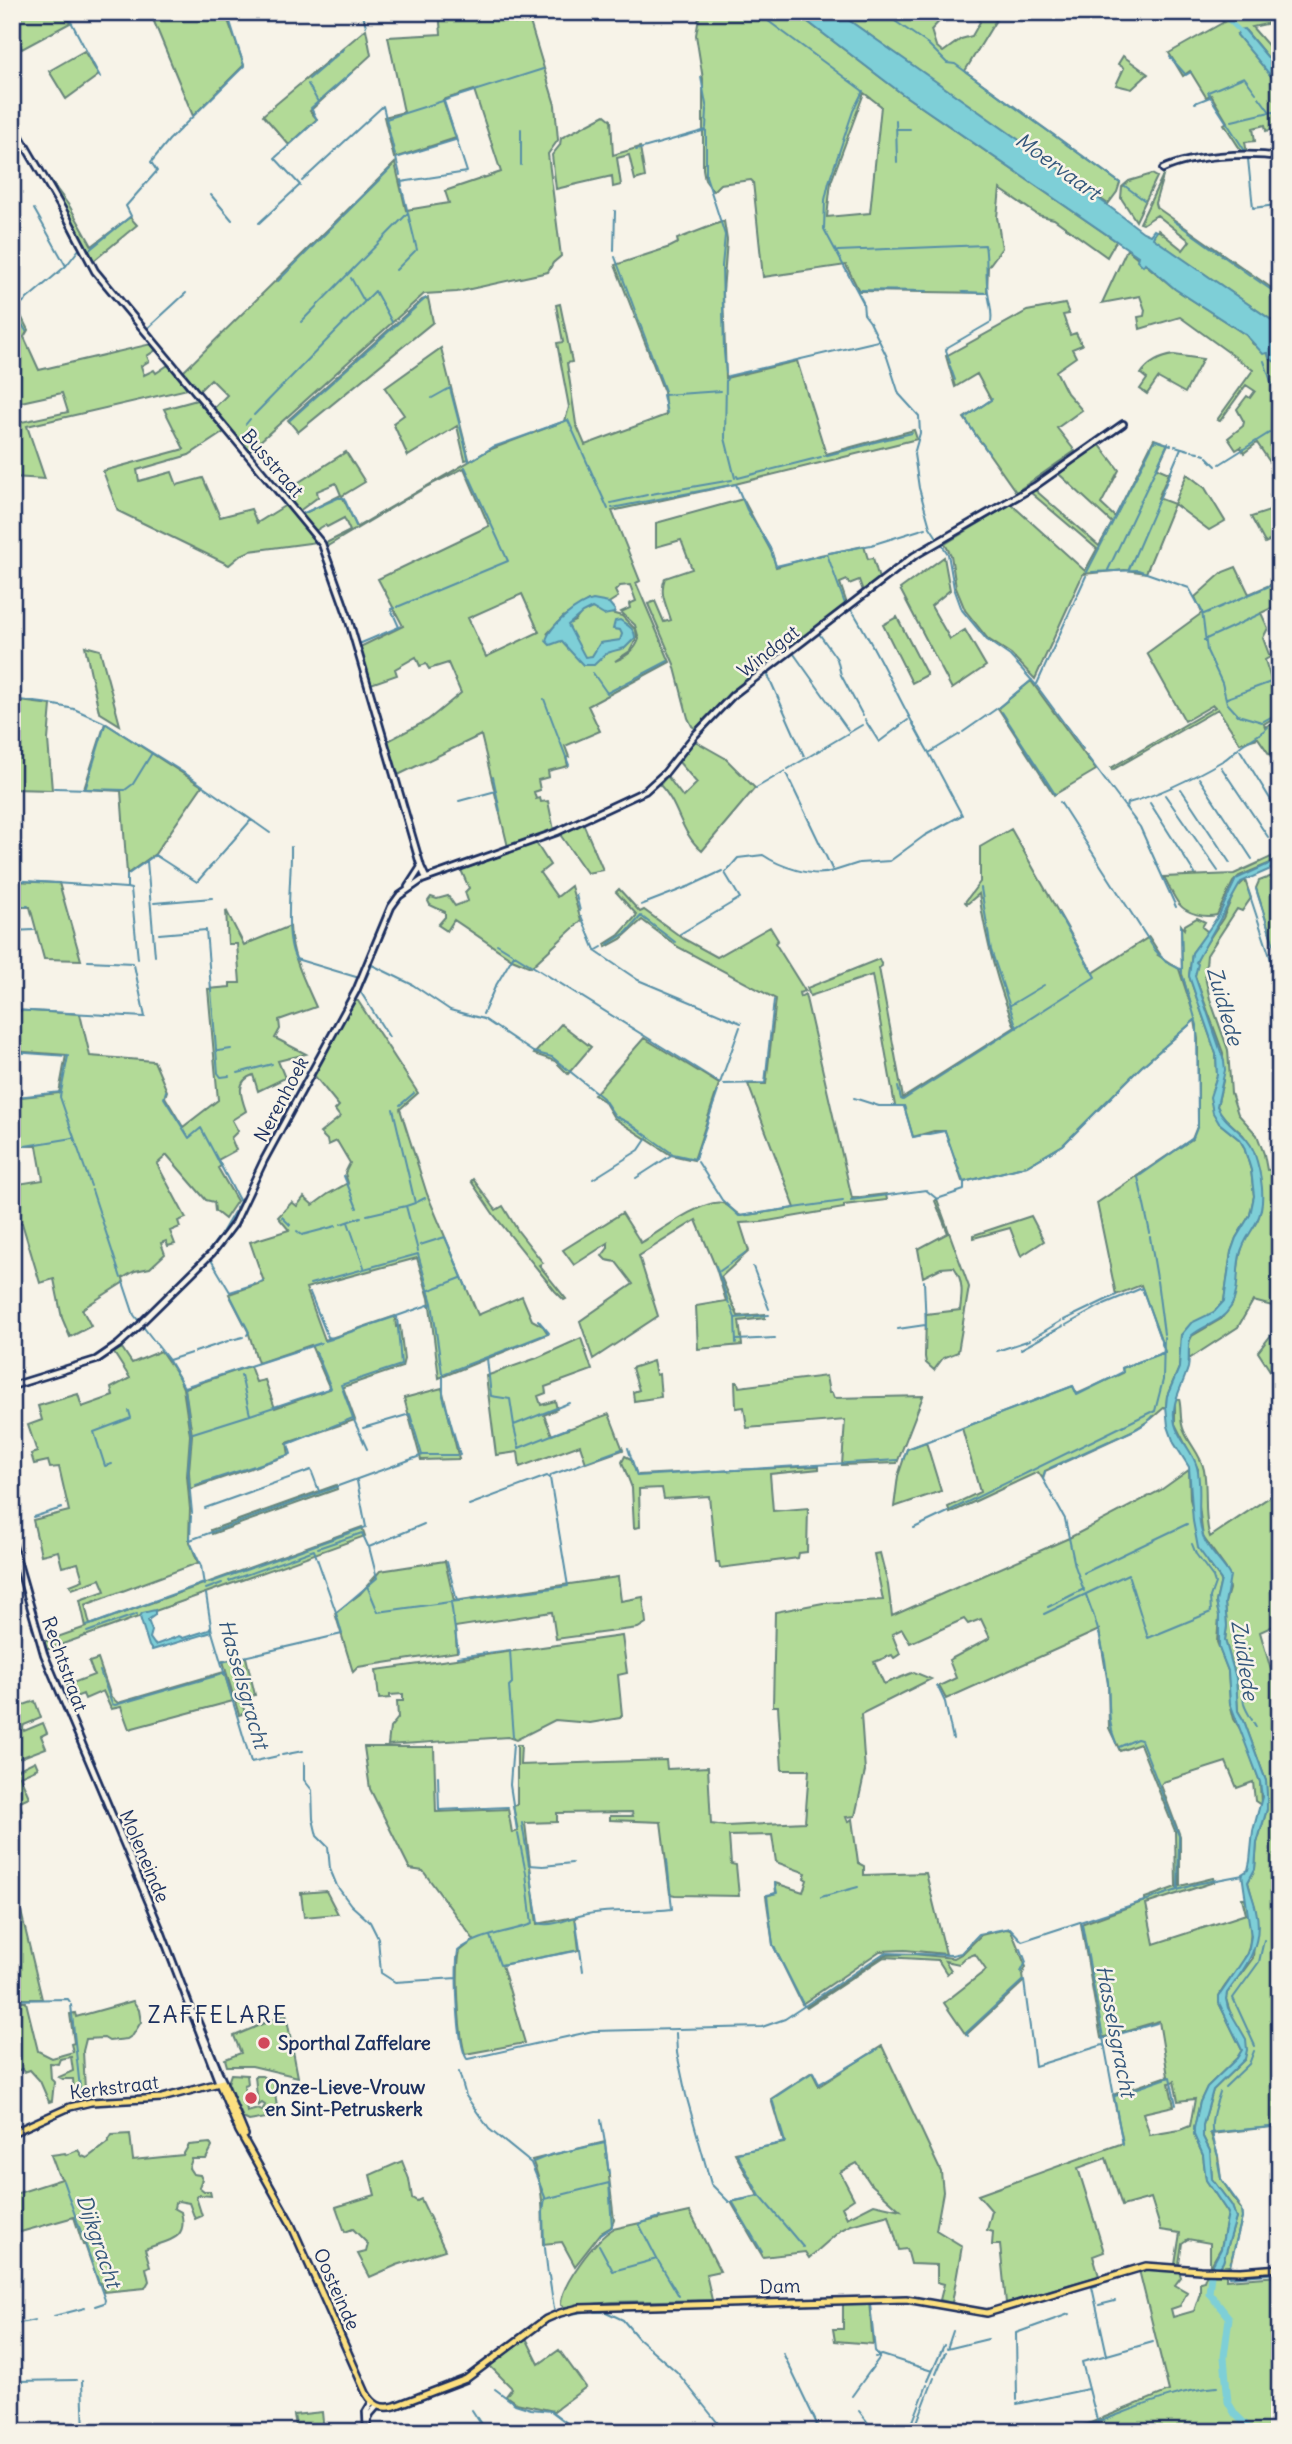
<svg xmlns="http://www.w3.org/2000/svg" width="1292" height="2444" viewBox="0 0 1292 2444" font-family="Delius,sans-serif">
  <rect width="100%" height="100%" fill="#f7f3e8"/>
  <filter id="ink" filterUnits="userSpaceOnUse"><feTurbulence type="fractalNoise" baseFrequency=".0143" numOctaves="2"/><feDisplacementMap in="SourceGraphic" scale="14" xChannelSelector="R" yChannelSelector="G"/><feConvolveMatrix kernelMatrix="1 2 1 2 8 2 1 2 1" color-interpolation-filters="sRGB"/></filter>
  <g filter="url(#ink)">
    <path fill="#b2da97" stroke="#66847a" stroke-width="2" fill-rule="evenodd" d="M30,12H65L70,23L22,49L12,32V22Z
      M150,12H225L244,65L193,116Z
      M439,12H565L530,22L555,105L558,140L548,154L561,256L553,263L548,272L457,292L424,294L248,452L212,410L227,395L211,379L197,393L181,374L395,163L406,210L449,203L445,191L501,172L474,90L443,100L456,138L394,158L384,117L404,112L388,37L441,34Z
      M700,12H795L901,93L1116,241L1107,257L1054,219L1038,215L1000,189L997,217L1002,248L988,267L987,293L859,291L846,265L763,277L753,182L751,180L720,184L713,191L705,180L703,169V79L696,35ZM864,93L881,106L870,213L827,217L831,182Z
      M837,12H948L931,30L936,46L943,52L961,39L972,36L980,22L971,12H991L996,20L965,71L1120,183L1117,192L1108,204Z
      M1210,12H1280V21L1252,27L1280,59V72L1246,31L1237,34L1280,87V127L1266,131L1265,125L1253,128L1255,141L1245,142L1247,153L1242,152L1224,124L1227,122L1211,95L1206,97L1190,71L1183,76L1169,53L1224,22Z
      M366,29L371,55L310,111L317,119L289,145L263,115Z
      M84,51L99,75L66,99L49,71Z
      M1123,56L1148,74L1132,89L1116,85L1124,68L1118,64Z
      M605,115L611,120L613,155L640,147L645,177L635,180L629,155L617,158L621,185L613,187L612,176L556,189L552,155L560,145L561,138Z
      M1164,173L1155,203L1156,207L1280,294V326L1152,238L1158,230L1183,250L1190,241L1157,215L1143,224L1140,223Z
      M1152,174L1157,177L1136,221L1121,198L1122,187L1129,181Z
      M47,176L70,207L92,246L130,217L137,225L91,263L83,242L77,245L46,186L49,184Z
      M724,221L727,240L723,292L726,378L797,361L826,454L914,430L917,439L731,485L612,511L640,581L636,583L670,662L588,706L600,731L565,746L569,757L566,758L568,766L548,771L549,777L538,780L540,790L534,792L536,799L540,798L541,802L548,801L554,830L508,847L481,735L396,776L386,742L428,720L461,693L448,663L429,669L426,664L420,666L416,657L395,669L397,675L371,684L360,647L403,626L378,579L489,526L464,468L428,486L326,547L324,544L350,531L344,518L327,527L325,525L315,531L301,515L341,495L336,483L317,491L318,497L298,512L282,493L346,452L365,482L342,496L357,527L489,450L565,421L569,407L557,343L563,342L556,305L560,304L572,362L567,363L576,424L585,445L666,415L664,392L615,265L670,247L678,243L677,239ZM630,585L636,601L629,604L630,608L621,612L635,625L639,639C635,651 626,657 615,661L630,651L637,638L636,630L622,616L592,608L581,613L575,621L547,634L563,617L588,601L607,604L618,597L615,591L620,586ZM522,594L539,632L486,657L468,618Z
      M1127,249L1175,289L1246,335L1253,344L1268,353L1269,358L1280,365V477L1257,443L1244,453L1241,447L1236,450L1228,438L1243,426L1244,422L1237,409L1247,396L1250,398L1255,391L1246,385L1220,421L1217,420L1253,370L1180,317L1140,329L1138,317L1144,316L1145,310L1140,296L1102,303Z
      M428,298L433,322L298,432L288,420L422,300Z
      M1065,304L1069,314L1063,315L1070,335L1076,333L1082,345L1072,349L1076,357L1056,371L1067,393L1082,410L1057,428L1075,451L1016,492L964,418L991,400L977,374L955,387L946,356L1027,311Z
      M16,306L28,330L24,337L39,370L151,344L156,350L147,356L149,361L141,366L144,375L154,370L156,373L168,365L188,389L27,426L45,479L12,477V424L68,412L62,393L12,404V336L21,333L12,309Z
      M441,348L469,459L465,460L457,426L408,456L393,423L404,415L385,388Z
      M1174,355L1203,359L1185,393L1158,378L1147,394L1140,389L1147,379L1141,374C1149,362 1160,357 1174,355Z
      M197,400L224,432L189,455L137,470L139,481L172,472L177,485L203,478L220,517L251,509L257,523L286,505L317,542L250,551L241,555L229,565L118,511L103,471L184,449L164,409Z
      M1154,439L1168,444L1157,468L1169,473L1158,498L1174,504L1187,474L1205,488L1225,521L1209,530L1174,504L1146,573L1125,570L1083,574L1035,679L1011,654L988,639L965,610L956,588L951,555L945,544L1011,504L1085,571L1097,549L1030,492L1034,489L1099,546L1112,523L1059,474L1099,444L1119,470L1101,504L1115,517Z
      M1280,490V536L1265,543L1251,517L1276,509L1270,495Z
      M743,499L772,553L776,567L820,555L864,546L868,559L873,558L879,579L863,591L859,580L849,584L847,580L840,583L847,604L738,688L696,729L692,726L688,718L674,664L648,604L655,601L664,622L671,620C666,604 659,594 665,578L692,569L681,540L656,547V523Z
      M944,557L950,590L931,606L950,639L965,630L986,666L952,689L900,589Z
      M1236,567L1249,594L1274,583L1280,596V604L1261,613L1268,628L1263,638L1270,657L1265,660L1272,683L1280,682V714L1264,724L1265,727L1280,718V770L1258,738L1240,743L1218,709L1112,770L1111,768L1215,707L1213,705L1185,721L1147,653L1202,613L1195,597L1223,572Z
      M897,617L927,675L912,683L883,625Z
      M85,646L100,650L120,725L99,712Z
      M1031,681L1096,770L1054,795L998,708Z
      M12,700L51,705L48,740L52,790L12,789Z
      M105,723L202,786L155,854L127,874L121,791L84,789Z
      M695,741L725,758L755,788L702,851C680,833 679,804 660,785L667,776L683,797L697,783L678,761Z
      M583,823L603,870L587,873L561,836V832Z
      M1011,829L1093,973L1149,937L1160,954L1158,955L1179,969L1192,1009L1182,974L1181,925L1184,929L1185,925L1197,918L1205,922L1202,927L1208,932L1192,953L1189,976L1216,1054L1217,1075L1213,1088L1219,1123L1240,1140L1244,1147L1251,1170L1254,1196L1250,1215L1236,1238L1231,1252L1224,1301L1214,1312L1181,1335L1179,1368L1167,1396L1166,1406L1151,1419L1134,1430L1045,1471L1043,1479L1038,1472L950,1513L948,1507L980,1492L962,1428L1073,1386L1077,1394L1123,1373L1122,1368L1165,1352L1141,1285L1116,1295L1097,1203L1192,1139L1198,1124V1039L1195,1020L1141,1067L1063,1145L1027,1166L964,1182L962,1181L945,1131H934L913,1137L904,1106H895L872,975L810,996L807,988L879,959L882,966L879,968L903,1098L1015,1027C997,984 986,940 979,894L967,904L965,902L980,882V847Z
      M536,843L550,865L540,873L557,897L571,886L581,921L531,967L512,959L454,920L447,931L438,925L445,917V912L430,905L428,901L431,897L437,899L448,896L455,906L468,901L465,892L469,888L461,870Z
      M1280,853V859L1239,876L1233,882L1217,915C1205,918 1187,914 1179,904C1173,897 1169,885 1164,877L1234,874Z
      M1280,873V965L1256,888L1259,881Z
      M1245,880L1251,898L1242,911L1237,909L1207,955L1205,977L1210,999L1228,1050L1231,1093L1238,1114L1257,1135L1264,1154L1267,1170L1280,1169V1308L1253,1301L1238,1327L1189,1359V1342L1192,1336L1221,1319L1232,1305L1240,1255L1244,1241L1258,1219L1261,1209V1188L1254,1152L1243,1135L1221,1115L1217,1106L1223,1081V1053L1195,976L1196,963L1200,953L1223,918L1236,889Z
      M12,881L59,883L81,960L44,959L30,907H12Z
      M619,889L640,912L644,910L684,939L717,957L770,927L778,940L775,943L805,991L799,993L800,997L805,994L852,1198L886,1194L887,1200L844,1205V1208L762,1222L740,1223L749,1251L721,1277L738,1316L765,1314V1318L739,1321L742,1345L698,1349L696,1306L726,1301L716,1268L696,1220L639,1256L658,1316L593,1359L580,1321L633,1284L616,1262L606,1260L602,1256L608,1248V1243L574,1265L563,1250L622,1213L641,1243C657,1233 705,1198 722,1203C729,1205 735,1213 741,1216L795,1208L748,1084H766L776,999L678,947L642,920L621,939L606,947L605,944L619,935L637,915L616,892Z
      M226,910L244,945L290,926C291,955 304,980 316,1007L279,1020L280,1029L275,1038L306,1054L278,1061L285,1078L258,1091L253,1075C235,1081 241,1097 246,1111L232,1120L238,1131L231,1138L236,1150L218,1160L221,1166L218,1168L237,1201L225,1219L215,1211L214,1202L206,1200L167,1155L157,1164L186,1218L178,1221L180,1227L170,1231L175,1244L168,1246L166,1241L161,1243L165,1254L150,1268L135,1271L123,1278L124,1282L82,1309L91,1326L70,1337L62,1318L54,1279L40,1283L22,1223L12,1224V1185L43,1180L37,1146H12V1098L59,1093L66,1055L12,1051V1010L80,1014L90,1056L154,1061L167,1091L165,1097L183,1127L218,1100L208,989L230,987V983H240L237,944H228Z
      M355,1001H358L418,1093L400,1109L427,1194L478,1315L522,1296L532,1320L543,1326L548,1334L439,1378L429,1298L417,1258L306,1288L325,1340L395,1316L396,1327L400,1326L404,1359L402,1367L343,1387L355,1420L287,1443L289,1455L190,1489L189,1471L192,1435L185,1388L250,1366L256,1382L265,1380L275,1408L330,1389L311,1345L258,1363L248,1331L229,1294L264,1282L250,1242L289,1230L278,1217L292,1202L297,1206L304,1197L313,1205L328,1194L348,1183L345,1173L350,1163L337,1141L328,1145L327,1140L320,1133L340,1117L335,1110L339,1106L313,1074Z
      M561,1024L591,1047L568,1074L555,1061L534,1054Z
      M644,1038L719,1084L694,1160L671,1155L614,1118L604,1101L594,1095Z
      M473,1179L496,1210L503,1206L518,1231L543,1263L539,1265L566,1299L564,1300L555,1291L494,1215L471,1181Z
      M937,1199L969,1287L958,1352L943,1358L934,1370L926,1363L925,1357L926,1314L960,1310C962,1295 964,1281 954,1267L941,1268L923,1277L918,1249L948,1233L935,1201Z
      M1031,1216L1044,1241L1021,1256L1010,1228L974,1238V1235Z
      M1280,1318V1386L1258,1352L1271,1335Z
      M581,1338L592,1370L545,1387L546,1393L538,1396L541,1405L555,1401L557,1409L544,1415L552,1435L609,1414L623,1450L586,1463L580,1445L520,1467L518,1452L496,1455L486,1376L537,1358Z
      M122,1348L132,1363L161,1351L178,1376L183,1388L190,1435L187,1476L190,1509L189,1539L198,1563L85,1605L90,1625L362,1527L365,1536L46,1650L43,1642L86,1627L80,1600L105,1591L100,1579L72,1589L70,1585L83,1580L78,1563L62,1567L58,1551L41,1555L33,1520L69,1511L59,1467L50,1468L48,1461L34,1464L31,1454L37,1452L28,1425L42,1420L38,1406L78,1394L82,1407L113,1396L111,1388L130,1378L114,1353Z
      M653,1361L656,1375L659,1374L661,1397L634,1401L633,1392L639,1390L632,1368Z
      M826,1376L829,1393H832L834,1398L923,1396L897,1463L842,1465L845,1420L747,1428L744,1407L736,1408L735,1382H738L739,1387Z
      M442,1388L459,1459L421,1460L404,1398Z
      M1175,1398L1179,1399C1182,1409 1179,1420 1184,1431C1190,1445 1201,1455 1204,1470C1208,1492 1203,1515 1210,1537L1280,1490V1623L1260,1632L1280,1701V2126L1211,2134L1218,2156L1221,2179L1241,2209L1242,2218L1230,2266L1219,2268L1223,2262L1236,2218L1232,2206L1212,2179L1210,2151L1203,2137V2125L1213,2090L1245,2059L1226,1999L1227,1993L1253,1958L1256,1911L1248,1882L1255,1869L1257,1843L1267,1809L1266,1781L1244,1721L1238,1711L1236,1678L1225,1640L1227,1626L1225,1603L1229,1589L1226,1569L1203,1537L1198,1499V1469L1175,1424Z
      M926,1442L941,1491L894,1507L898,1476L907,1449Z
      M625,1456L631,1459L637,1475L819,1466V1469L770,1474L773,1511L808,1508L807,1552L799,1553L798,1558L720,1568L719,1562H716L709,1496L664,1499L662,1488L639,1489L640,1527L634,1528L632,1488L622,1462Z
      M1189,1470L1190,1499L1209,1564L1221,1580L1216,1602L1219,1616L1217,1642L1228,1671L1230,1703L1234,1719L1242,1732L1260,1782L1261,1805L1255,1801L1253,1782L1237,1788L1226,1762L1163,1782L1161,1785L1180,1836V1886L1213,1878L1214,1882L1146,1904L1154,1944L1246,1914L1242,1898H1245C1252,1923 1255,1946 1239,1968C1232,1977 1224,1986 1219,1996V2003L1242,2050L1237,2058L1207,2087L1200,2102L1194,2128V2135L1203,2155L1206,2180L1228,2213L1221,2248L1210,2267V2243L1188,2239L1182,2243L1179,2264H1175L1180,2233L1161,2230L1151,2198L1122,2206L1106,2158L1078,2168L1104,2252L1093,2256L1099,2276L1006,2303L1000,2245H992L993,2232L987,2230L992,2211L978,2195L1123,2143L1113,2095L1168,2076L1159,2021L1101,2038L1081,1924L1145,1901V1898L1176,1887L1175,1831L1140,1744L1120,1751L1109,1728L1108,1684L1099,1630L946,1699L939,1686L956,1678L949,1660L990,1638L981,1619L968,1624L964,1619L910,1643L902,1629L892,1634L900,1654L894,1658L892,1655L874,1662L884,1684L914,1672L931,1679L861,1714L865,1771L855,1816L846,1817L848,1822L852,1819L858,1863L864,1866V1875L926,1873L946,1954L905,1950L880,1951L802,2004L773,1945L766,1896L776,1893L775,1883L803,1892L807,1880L804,1878L806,1873L776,1862L772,1835L729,1836L731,1864L736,1865L739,1896L675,1895L670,1894L661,1822L610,1820V1816H633L632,1812L557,1813V1822L525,1823L537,1924L575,1917L579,1950L502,1965L525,2043L465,2054C459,2034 455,1971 460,1951L474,1940L423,1871L410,1869L370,1789L364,1747H434L436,1812L508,1809L512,1833L518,1831L513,1806L517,1805V1745H521L520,1765L666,1760L667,1769L708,1767L711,1824L726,1826L805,1822L809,1770H782L778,1706H773L775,1612L823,1603L883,1600L874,1554L880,1553L888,1585L892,1616L1069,1538L1161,1490ZM1174,2081L1178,2101L1195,2099L1190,2126L1180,2130L1150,2135L1143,2113L1174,2106L1169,2083Z
      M336,1485L337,1489L212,1534L211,1530Z
      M445,1561L454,1601L618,1577L621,1601L643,1597L646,1623L638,1628L556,1639L552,1612L455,1627L457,1652L358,1667L353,1672L335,1613L360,1594L380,1571Z
      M622,1636L627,1673L618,1675L622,1715L620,1718L590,1723L555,1720L516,1740L508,1737L388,1745L390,1728L398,1718L397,1701H403V1694L390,1695V1698L379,1699L376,1670Z
      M246,1657L255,1695L241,1699L245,1713L239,1715L223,1661Z
      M98,1659L111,1697L118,1703L224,1672L233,1701L129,1729L121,1707L111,1709L103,1691L85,1699L83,1694L65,1701L63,1697L70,1694L67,1685L94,1675L89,1662Z
      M35,1701L41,1718L24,1725L23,1728L24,1731L43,1723L47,1733L41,1736L46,1748L12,1761V1709Z
      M35,1761L38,1768L20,1776L29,1797L18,1802L22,1810L12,1815V1767L15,1771Z
      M12,1874L42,1999H12V1993L17,1989L12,1983Z
      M326,1891L338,1914L304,1917L301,1893Z
      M1006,1929L1011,1930L1026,1967L1022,1975L1023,1982L966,2035L944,2003L986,1970L975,1954L965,1958L959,1964L945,1961L951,1970L947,1974L938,1960L884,1957L807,2008L806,2007L884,1955L913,1954L954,1958L963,1953L981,1935Z
      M133,2001L139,2010L141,2022L133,2035L127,2039L109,2041L104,2038L86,2039L83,2051L85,2090L78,2096L74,2092L73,2079H63L59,2077L73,2071L71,2057L60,2059L58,2064L50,2063L51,2079L54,2082L52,2101L49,2102L40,2081L30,2070L24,2072L22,2069L16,2071L12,2063V2002H26L38,2051L52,2058L73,2052L71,2044L74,2043L70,2014L75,2013L76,2017Z
      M286,2014L298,2077L252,2066H227L225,2059L241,2053L234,2036Z
      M882,2046L941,2172L943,2192L936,2230L962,2246L952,2303L940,2300L944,2284L937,2282V2265L911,2264L907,2249L899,2250L889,2215L851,2225L841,2230L809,2258L805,2252L763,2257L731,2202L758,2196L735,2153L784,2143L771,2099L812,2072L819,2086ZM857,2163L870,2183L900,2210L874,2204L847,2218L842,2207L854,2199L840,2172Z
      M231,2074L247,2075L248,2084L244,2085L247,2112L258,2109L262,2111L265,2105L262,2103L258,2106L255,2076H262L274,2084L278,2116L249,2121L243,2118L228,2083Z
      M130,2134L133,2160L183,2155L189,2145L210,2143L212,2147L206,2159H192L189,2168L193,2174L200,2175L202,2179L199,2187L204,2191H210L211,2196L199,2195L196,2197L202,2216L195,2219L189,2203L178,2201L175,2203L174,2208L181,2212C189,2241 167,2240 145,2249L150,2266L146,2268L149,2281L145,2288L104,2292L101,2283L98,2282L85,2245H83L74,2217L17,2233L12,2219V2195L62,2179L58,2174L51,2155L65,2153L66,2155L78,2150L82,2156L87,2158L107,2143L112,2135Z
      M605,2142L614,2220L611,2227L601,2233L575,2266L562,2242L543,2244C542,2213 545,2190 532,2160Z
      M402,2161L409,2179L412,2198L417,2201L421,2199L445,2250L397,2265L370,2277L358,2254L366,2252L368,2244L353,2229L345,2232L336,2207L375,2195L370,2175Z
      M690,2212L720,2271L706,2274L712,2300L612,2302L564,2307L561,2305C560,2285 596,2239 613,2229Z
      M1156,2267L1179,2271L1181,2277L1175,2285L1187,2292L1180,2306L1171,2309L1173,2317L1194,2311L1200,2293V2282L1204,2281L1206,2275L1226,2274V2280L1280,2276V2432H1050L1088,2424L1169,2391L1139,2270Z
      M869,2302L873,2344L835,2341L833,2329H843V2303Z
      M526,2338L539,2364L559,2350L586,2387L554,2411L516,2403L506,2396L512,2388L490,2366Z
      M322,2412L324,2432H297L294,2415Z"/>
    <path fill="#7ecfd7" stroke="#568fa7" stroke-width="2" d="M795,12H837L1042,156L1143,232L1150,235L1154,230L1156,231L1153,238L1280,326V365L1269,358L1268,353L1263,354L1246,335L1175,289L1145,263L1143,266L1137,260L1138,256L901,93Z
      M1244,29L1280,72V87L1237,35L1239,30Z
      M593,600L609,603L615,610L614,613L604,615L592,608L582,613L568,625L585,657L592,656L600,643L620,640L622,634L620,630L613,629L615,621L620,620C627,625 635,628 635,638L625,648C605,653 609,651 594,665H583L561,641L550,645L546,641C549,626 578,603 593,600Z
      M1280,859V865L1241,882L1196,962L1198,964L1195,976L1224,1061L1225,1070L1217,1106C1225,1125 1247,1132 1254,1152C1261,1172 1267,1202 1257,1221C1251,1233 1243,1241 1240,1255C1236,1271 1240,1293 1230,1308C1221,1323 1203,1325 1191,1336C1187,1347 1190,1357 1188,1368C1182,1388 1170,1403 1175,1424C1179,1440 1193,1451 1197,1467C1203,1490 1195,1514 1203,1536C1208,1552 1223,1562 1230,1576L1225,1603L1227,1626L1225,1640L1236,1678L1238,1711L1244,1721L1266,1781L1267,1794V1809L1257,1843L1255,1869L1248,1882C1250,1892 1254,1900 1256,1910C1264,1943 1246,1968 1227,1993L1226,1999L1228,2008L1246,2039L1247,2050L1245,2059L1213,2090L1203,2125V2137L1210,2151L1212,2179L1232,2206L1236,2218L1223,2262L1219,2268H1211L1221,2249L1228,2213L1206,2180L1203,2155L1194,2135V2128L1200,2102L1207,2087L1237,2058L1242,2050L1219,2003V1996L1248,1953L1251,1936L1242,1874L1248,1870L1250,1861L1253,1831L1262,1797L1260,1782L1230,1703L1228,1671L1219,1648V1616L1216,1602L1221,1580L1198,1548L1193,1521L1189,1467L1174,1443L1168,1426L1166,1406L1167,1396L1179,1368L1181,1335L1191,1323L1214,1312L1224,1301L1231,1252L1236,1238L1250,1215L1254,1196L1251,1170L1244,1147L1240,1140L1219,1123L1213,1113L1210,1097L1217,1075L1216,1054L1189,976L1192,953L1219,915L1236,879Z
      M155,1610V1615L148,1620L152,1631L150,1638L155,1645L179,1636L183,1638L209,1630L211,1627L212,1632L152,1650L149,1646L140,1617L142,1613Z"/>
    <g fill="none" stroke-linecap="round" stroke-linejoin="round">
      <path stroke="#568fa7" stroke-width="2" d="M66,12L100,77
        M362,12L366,26
        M514,12L515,24
        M756,12L863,91L853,111L829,182L825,200L824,229L863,302L864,314L870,322L887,357L899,394L919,416L920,433L914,454L919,488L930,527L948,554L954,588L962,610L987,640L1010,656L1036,685L1083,749
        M882,12L928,44L947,63L955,64L1120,183
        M1170,57L1186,75L1191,72
        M701,77L707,110L706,128
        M309,79L344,49
        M1211,98L1208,92L1244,77L1256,93
        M1212,100L1245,151
        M318,102L351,73
        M1195,103L1210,97
        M1270,112H1274L1279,124L1277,125
        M386,119L543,69
        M896,120L897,162
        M1232,121L1270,112L1259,97
        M897,129H910
        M636,150L706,130V176L725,235L722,266L724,352L726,373
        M1248,159L1253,208L1276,205L1280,216
        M521,165V129
        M400,175L396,158L455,140
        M401,180L402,186
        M302,181L383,106L395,155
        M401,182L467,172L444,101
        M1125,186L1144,200
        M402,189L417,250
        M211,195L232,220
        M1174,221L1251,276
        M259,223L300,185L275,158L317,120L311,108L318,102L308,84
        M85,243L88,251L131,216L126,206L157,171L151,162L169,140L244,66L227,12
        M614,250L615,211
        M81,251L92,271
        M838,251L985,245C988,261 985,276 988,292C989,303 993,311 991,322L948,347L946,350L950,363
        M615,257L665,391
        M66,266L80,248
        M396,270L415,251
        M351,278L364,301
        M1254,278L1280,296
        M278,281L390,169
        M858,290L927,291
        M12,292L21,304L12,310
        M963,292L987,293
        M21,304L66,266L34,209
        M14,311L26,331
        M301,322L408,213
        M148,328L186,293
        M1264,361L1280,408
        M950,366L955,380
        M432,398L450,388L469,461
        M667,413L663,395L721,391
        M254,415L375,291L392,322
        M290,420L426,298
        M246,424L250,419
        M537,431L568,420L608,509
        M975,434L965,418L992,399
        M976,436L980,441
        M871,443L912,433
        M982,443L989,453
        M1175,446L1189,450
        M1192,451L1199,452
        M1202,454L1205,455
        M824,456L870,444
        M1207,457L1216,466
        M472,460L493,447L533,433
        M1220,464L1280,426
        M1276,467L1280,465
        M737,476L738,478L821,457
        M735,478L725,438L726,381L728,376L878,341
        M651,494L732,480
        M611,503L647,495
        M612,508L736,484L747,510L770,548L776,566L827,554L845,604
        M304,513L338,498H344L356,526
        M829,553L871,545L926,528
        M1129,569L1181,448
        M1108,570L1168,443
        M1087,572L1155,440L1171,445
        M1092,572L1138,570L1189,588L1202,611L1207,651L1222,683L1227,703L1238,715L1262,722L1278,713
        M343,592L344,594
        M345,597L359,644L399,627L391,609L394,608
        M397,607L508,561L465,467
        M849,610H851L855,615C882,660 903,708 929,753L960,734
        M1204,614L1274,584
        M820,635L837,659L841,675L863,716
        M1204,640L1260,614
        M794,654L848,730
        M593,673L607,693L668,661
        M767,673L804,756
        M1037,684L1086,576
        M1227,698L1271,682
        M12,699L50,704L74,709L103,722L189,776L270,833
        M544,699L569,765
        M1002,712L1055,794
        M865,720L879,742L908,720
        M963,732L999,707L1032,680
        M1240,750L1280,815
        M1087,756L1140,827L1176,907
        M1221,767L1268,837
        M788,769L862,725
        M493,777L500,811
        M1199,778L1252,859
        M86,787L105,725
        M54,788L125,790L133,784L152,753
        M756,788L785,771
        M1181,789L1230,863
        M1165,795L1218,871
        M459,801L496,791
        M1060,802L1155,950L1166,962L1182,970
        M1150,803L1195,874
        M1127,808L1128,803C1162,794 1193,778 1224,760C1232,755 1238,747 1245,743C1254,738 1261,734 1268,727
        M291,847C292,875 283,937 296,959L356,977
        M147,861L155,956
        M834,871L859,863L890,861L924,836L962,815L929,753
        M12,880L126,888
        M981,888L991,950L1017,1028
        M1256,889L1280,965
        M1248,890L1280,987
        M576,895L580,911
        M154,903L212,898
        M641,905L690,886L722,871
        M12,906H28
        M581,916L595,950
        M1181,926L1182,974
        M12,931L34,930
        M159,934L206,930L218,1073L221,1077L229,1076
        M680,934L740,898L725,873L738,858L763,855C779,866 814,879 833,871L787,775
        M497,944L720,1083L740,1027
        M608,944L627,932L641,916L675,942
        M602,947L595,951L638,980L741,1023
        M138,959L131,889L127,888V875L155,855L197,882L251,820
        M88,961L133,963
        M1009,1006L1044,985
        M12,1010L145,1017L134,965
        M483,1014L495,987L514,955
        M389,1037L360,991L372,965L413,985L450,1010L484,1019L533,1052L552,1057L603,1098L615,1116L629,1123L673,1154L695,1159L718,1091
        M218,1051L231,1049
        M12,1052L68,1056L60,1097L91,1186
        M238,1073L272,1064
        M724,1084L765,1083L774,1000
        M898,1087L901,1099L903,1100L1095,977L1058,913
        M166,1091L164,1098L189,1138L201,1128L240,1202L236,1208
        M854,1098L879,1106H904L913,1137L945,1131L963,1181
        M400,1105L414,1093
        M393,1109L415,1203L406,1206L418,1251
        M12,1144L21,1143L17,1097L61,1092
        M25,1146L73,1138
        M698,1162L722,1200L739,1216L843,1201
        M344,1176L357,1208
        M636,1178L673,1154
        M593,1179L639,1150L647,1138
        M92,1190L121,1278
        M851,1200L926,1190L937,1199L964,1190V1182L1027,1166L1063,1145L1141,1067L1196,1019
        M417,1202L425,1198
        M367,1215L406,1206
        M282,1217L290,1225
        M348,1222L364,1267
        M341,1224L361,1217
        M297,1231L302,1235L336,1226
        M1150,1233L1138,1177L1193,1138L1198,1125L1197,1025L1183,977
        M220,1236L234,1212
        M1150,1237L1157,1278
        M420,1245L445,1237L467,1289
        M207,1253L218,1238
        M211,1260L230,1292L255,1284
        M716,1266L729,1304
        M753,1267L769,1309
        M720,1271L745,1253
        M924,1281L926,1328
        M1157,1281L1164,1334
        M123,1282L134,1315L168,1359L185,1389
        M259,1283L263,1281
        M310,1284L418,1254L432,1303L442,1373
        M430,1290L461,1278
        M310,1293L328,1337L333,1338L397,1316
        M231,1297L249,1332L247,1335
        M731,1307L735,1318L736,1343
        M735,1318L769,1315
        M1064,1320L1116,1295
        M1066,1325L1102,1305
        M898,1329L925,1325
        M1033,1338L1061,1321
        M231,1340L243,1337
        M736,1340L775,1338
        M325,1341L332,1339
        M1021,1349L1063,1326
        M997,1351L1030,1340
        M195,1352L228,1341
        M487,1358L491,1396L510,1399L514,1425L569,1403
        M169,1360L191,1353
        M184,1387L321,1343
        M185,1390L191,1436L188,1471L192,1513
        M1153,1412L1155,1411L1163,1380L1164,1337
        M250,1415L331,1388L316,1352
        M353,1418L341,1385L401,1365L397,1316L431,1304
        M514,1427L519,1448L569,1428
        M363,1428L410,1414L422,1455
        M193,1433L250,1415L241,1375
        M1112,1440C1126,1433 1144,1428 1153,1416
        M628,1448L637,1476L897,1460
        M903,1460L907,1449L1073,1386L1077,1395L1123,1372L1122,1368L1165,1352L1142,1288L1104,1304
        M112,1464L105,1466L94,1432L131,1418L129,1411
        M1050,1468L1109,1441
        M1045,1471L1043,1479L1065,1519L1075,1566L1084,1591
        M196,1485L291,1454L288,1444L353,1418L367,1449
        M469,1505L547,1476L549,1478
        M205,1508L311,1470L319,1491
        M951,1510L1151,1412
        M191,1516L190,1540L423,1455H460L443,1396V1374L549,1333L538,1320
        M33,1517L62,1508
        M914,1528L948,1512
        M191,1544L201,1566L204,1585
        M318,1548L362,1533L368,1546
        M447,1562L457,1601
        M1084,1573L1187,1524
        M229,1581L314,1550L336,1612
        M209,1583L366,1527L357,1481
        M368,1588L378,1612L450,1602
        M206,1589L222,1583
        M206,1594L211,1626
        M1086,1595C1098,1624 1105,1651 1108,1682C1110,1704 1107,1722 1116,1743
        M154,1601L204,1583
        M1048,1607L1084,1589
        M1044,1614L1128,1574L1148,1638L1211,1612L1210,1597L1215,1583L1213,1577L1196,1554L1192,1544
        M87,1626L152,1602
        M87,1632L137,1614
        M212,1632L251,1762L278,1756
        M12,1638L18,1637
        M1235,1648C1238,1658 1244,1671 1244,1682C1244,1703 1240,1700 1252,1720
        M458,1651L451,1602L568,1586L550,1478L551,1475L622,1449
        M457,1657L510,1650L512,1683L509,1686L513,1737
        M222,1662L342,1634L336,1613L377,1578L369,1547L424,1524
        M100,1671L112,1704L115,1705L226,1673
        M937,1685L945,1702L953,1739
        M1254,1723L1256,1727
        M513,1744L510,1785L517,1830
        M1119,1747L1137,1739L1141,1740L1179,1836L1178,1889
        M282,1755L303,1751
        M304,1762V1780L312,1790L313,1819L317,1836L328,1847L330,1869L337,1886L351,1905L370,1922L378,1938L381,1973L395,1982L457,1978
        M438,1776L439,1810L508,1807
        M1271,1819L1277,1798L1272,1778
        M522,1823L529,1865L543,1866L572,1863
        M530,1870L538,1923C551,1927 566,1920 579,1916C609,1908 642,1913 672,1909L667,1860
        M775,1883L777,1893L767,1895L773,1945L804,2006
        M821,1897L858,1887
        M576,1922L583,1971
        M1082,1924L1123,2145
        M490,1936L500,1965L576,1951
        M1021,1949L1026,1962L1021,1972
        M12,2000L68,1999L70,2002
        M71,2005L81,2098
        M676,2033L677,2053L686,2095L711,2184L729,2202L760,2196L737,2154L738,2153L785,2142L772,2099L813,2072L819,2084L877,2050
        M968,2036L966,2033L1022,1981H1024L1035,2066L1103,2045
        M1102,2039L1157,2023
        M1255,2046L1233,1998L1259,1962L1264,1940
        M467,2059C457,2045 455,1970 458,1951C479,1934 508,1933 532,1924L526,1873L518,1834
        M468,2059L593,2031L762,2027L785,2019L884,1953L952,1955L961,1953L979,1934L1010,1928L1022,1941L1196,1884L1243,1875
        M459,2072L466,2096L489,2129L531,2163L545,2197L543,2212L544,2245
        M1225,2087L1249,2064L1254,2051
        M1115,2096L1170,2077L1176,2105
        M1210,2133L1280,2126
        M605,2144L609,2174
        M1218,2156C1209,2128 1210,2120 1220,2092
        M533,2162L550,2155L605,2143L601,2120
        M1218,2162L1221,2179L1239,2204
        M63,2181L105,2300L104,2303L95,2306
        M761,2197L803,2247
        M545,2199L609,2183L612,2227L600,2235
        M732,2201L762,2252
        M599,2245L613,2271L657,2259L639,2224L660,2217
        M545,2248L548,2275
        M1232,2257L1242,2218L1241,2209
        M657,2259L679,2296
        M1230,2266L1231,2261
        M1229,2275L1230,2277L1280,2273
        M549,2276L554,2309
        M1105,2282L1109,2281
        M1099,2305L1115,2301
        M595,2312H603
        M606,2312L623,2320L638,2338L677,2372L725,2432
        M54,2316L85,2308
        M556,2319L564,2315L591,2311
        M15,2326V2324L35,2320
        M15,2330L16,2381L76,2380
        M947,2349L988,2339
        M947,2349L953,2331
        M783,2353L817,2424L812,2432
        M1107,2355L1153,2342
        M875,2357L882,2355L932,2371
        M936,2374L945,2353
        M82,2381L84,2432
        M928,2381L944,2345
        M495,2389L515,2404L531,2409L551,2411L571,2426L566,2432
        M852,2396L880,2357L875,2351L870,2304
        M1017,2400L1016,2333L1069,2314
        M1017,2404L1088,2389
        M1274,2405L1277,2432
        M472,2410L486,2432
        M859,2411L875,2432
        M1098,2424L1082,2362L1107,2355L1092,2287L1102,2284
        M574,2428L579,2432
        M910,2429L927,2385
        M914,2430L934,2378
        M451,2431L452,2432
        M1066,2432C1117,2419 1164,2391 1217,2387"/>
      <path stroke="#7ecfd7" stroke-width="4.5" d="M1220,12L1242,33"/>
      <path stroke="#7ecfd7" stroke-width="7" d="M1211,2275L1209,2293L1229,2318L1224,2357L1228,2402L1235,2414L1253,2432"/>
      <g stroke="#1b2f5e" stroke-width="10">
        <path id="minor" d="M12,123L68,219L95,271L322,544L347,614L421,867L426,878
          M1163,169C1193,155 1247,152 1280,157
          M408,887L421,867
          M142,1322L212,1253L234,1224L264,1160L356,991L391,907L399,896L422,880L557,832L645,791L665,773L695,735L733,695L914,556L1035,486L1123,424
          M12,1386L96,1360L118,1345L140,1325
          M12,1542L44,1654L161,1931L219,2083
          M194,2013L223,2082
          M367,2423L370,2414L377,2406
          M367,2432L366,2412L372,2402"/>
      </g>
      <g stroke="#1b2f5e" stroke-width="10">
        <path id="major" d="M219,2083L239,2131L290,2222L366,2393C373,2405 381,2410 395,2406L466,2379L546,2319L560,2313L579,2308L906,2299L987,2313L1146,2266L1200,2270L1241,2271L1280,2268
          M12,2133L70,2107L91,2102L162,2098L223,2082L245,2135"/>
      </g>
      <use href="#minor" stroke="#f7f3e8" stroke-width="4.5"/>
      <use href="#major" stroke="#fce080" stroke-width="5"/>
    </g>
  </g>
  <g fill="#d1495b" stroke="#f7f3e8" stroke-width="2.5">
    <circle cx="264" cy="2043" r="7"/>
    <circle cx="251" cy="2098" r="7"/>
  </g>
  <g text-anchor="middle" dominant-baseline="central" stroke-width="5" stroke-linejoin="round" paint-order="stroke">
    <g font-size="19" fill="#1b2f5e" stroke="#f7f3e8">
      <text transform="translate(273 463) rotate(49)">Busstraat</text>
      <text transform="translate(768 651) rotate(-38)">Windgat</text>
      <text transform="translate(281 1099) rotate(-62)">Nerenhoek</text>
      <text transform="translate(65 1664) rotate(70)">Rechtstraat</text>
      <text transform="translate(145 1856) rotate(67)">Moleneinde</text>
      <text transform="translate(114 2087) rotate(-7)">Kerkstraat</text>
      <text transform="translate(780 2286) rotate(-2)">Dam</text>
      <text transform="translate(337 2289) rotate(66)">Oosteinde</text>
    </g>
    <g font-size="19" font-weight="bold" fill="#1b2f5e" stroke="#f7f3e8" text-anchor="start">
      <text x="278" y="2043">Sporthal Zaffelare</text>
      <text x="265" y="2087">Onze-Lieve-Vrouw<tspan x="265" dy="22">en Sint-Petruskerk</tspan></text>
    </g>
    <g font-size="21" font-style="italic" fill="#34577c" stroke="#f7f3e8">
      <text transform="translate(1058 166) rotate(36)">Moervaart</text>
      <text transform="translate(1225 1006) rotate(74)">Zuidlede</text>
      <text transform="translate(1245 1660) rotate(81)">Zuidlede</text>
      <text transform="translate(244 1684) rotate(74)">Hasselsgracht</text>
      <text transform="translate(1116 2031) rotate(79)">Hasselsgracht</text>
      <text transform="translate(99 2241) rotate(71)">Dijkgracht</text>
    </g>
    <g font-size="23" letter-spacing="2" fill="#1b2f5e" stroke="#f7f3e8">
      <text x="218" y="2014">ZAFFELARE</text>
    </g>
  </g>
  <rect width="1292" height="2444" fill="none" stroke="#f7f3e8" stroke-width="42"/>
  <rect x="21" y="21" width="1250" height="2402" fill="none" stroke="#1b2f5e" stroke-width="2.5" filter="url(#ink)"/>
</svg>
